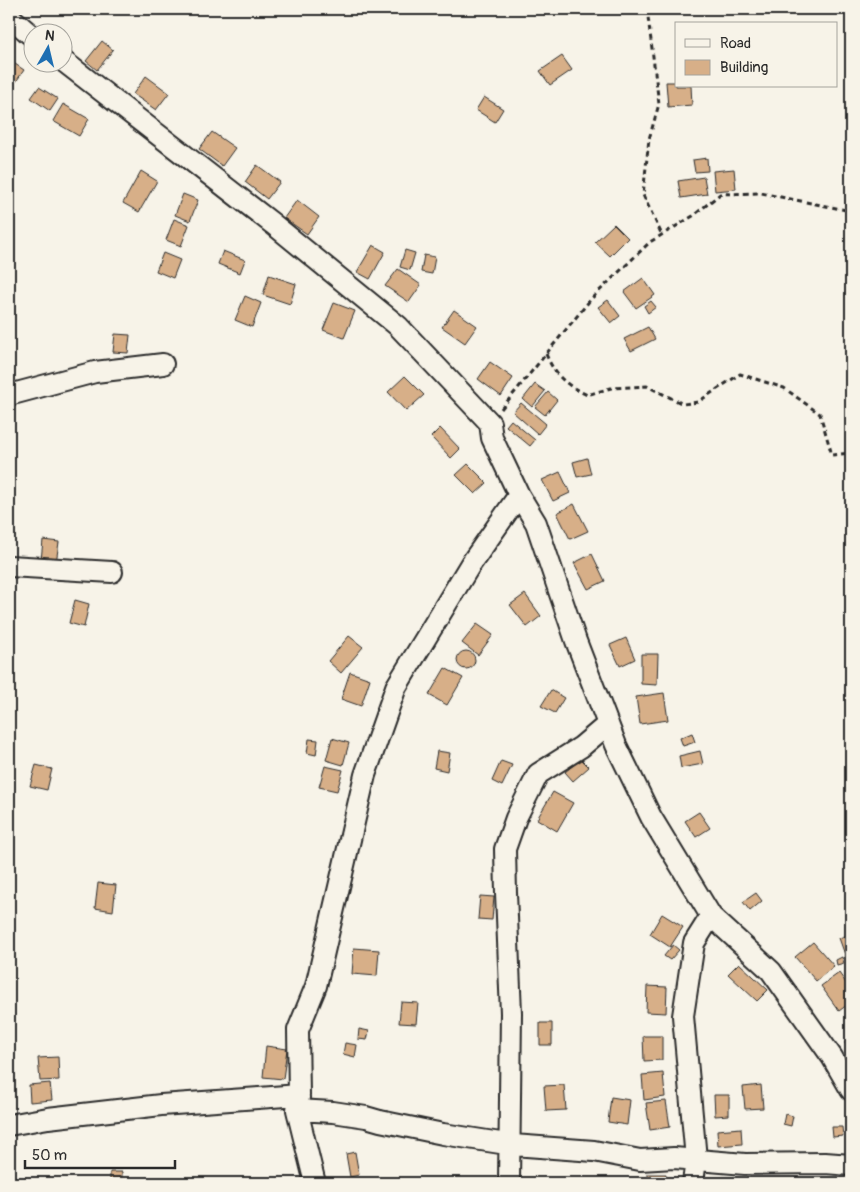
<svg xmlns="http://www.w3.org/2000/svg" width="860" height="1192" viewBox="0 0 860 1192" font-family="Pangolin,sans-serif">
  <rect width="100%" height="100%" fill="#f7f3e8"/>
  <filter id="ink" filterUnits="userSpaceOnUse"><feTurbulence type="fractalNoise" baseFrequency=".02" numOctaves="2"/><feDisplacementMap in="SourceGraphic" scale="10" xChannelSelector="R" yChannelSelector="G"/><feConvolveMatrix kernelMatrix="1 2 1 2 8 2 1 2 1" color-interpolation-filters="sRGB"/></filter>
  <g filter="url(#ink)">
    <path fill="#d7af88" stroke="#2b2b2b" d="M102,41L113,50L97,70L86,61Z
      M562,56L572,70L550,85L540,71Z
      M9,60L24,70L13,86L9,83Z
      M146,76L169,93L156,110L133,94Z
      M666,82H676V86H691L692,105L668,107Z
      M39,87L58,99L50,111L31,98Z
      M484,97L503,109L495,122L476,110Z
      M63,104L89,119L79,136L53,121Z
      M212,132L235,148L222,166L199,149Z
      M707,158L708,171L695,172L693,160Z
      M257,165L280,182L267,199L245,182Z
      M734,169L736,189L715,191L713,171Z
      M141,171L157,181L139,212L123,203Z
      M704,177L707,194L681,198L678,181Z
      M183,194L198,200L190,221L175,215Z
      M297,200L319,217L307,234L284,218Z
      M174,219L189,225L181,246L166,240Z
      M614,224L628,238L610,256L595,242Z
      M373,245L385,252L370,279L357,272Z
      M405,250L415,253L410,270L400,267Z
      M223,251L245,260L240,273L218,264Z
      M163,253L180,260L173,278L156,271Z
      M424,255L435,257L432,274L421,272Z
      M398,269L421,285L409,302L385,286Z
      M269,275L296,284L290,304L263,295Z
      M643,278L655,295L636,308L624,292Z
      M245,296L261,303L252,327L235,320Z
      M608,300L620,316L611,323L598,307Z
      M651,301L656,307L648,313L644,306Z
      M334,303L355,311L344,338L323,330Z
      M454,310L477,326L465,343L442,327Z
      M648,327L655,339L631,351L624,339Z
      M115,334L130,335L128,353L113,352Z
      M490,362L513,378L501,396L478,379Z
      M405,376L424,395L406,411L388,392Z
      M535,384L545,391L532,407L523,399Z
      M548,392L557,400L545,415L535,407Z
      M521,403L546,424L538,434L513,412Z
      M511,420L535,440L530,446L506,426Z
      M440,428L460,449L451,458L431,437Z
      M587,458L591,474L577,477L573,462Z
      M468,464L487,483L475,494L456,475Z
      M560,472L570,493L553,501L542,480Z
      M574,504L588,531L570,539L557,513Z
      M43,540L59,542L56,563L41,561Z
      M592,554L605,581L588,589L574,563Z
      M525,594L541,616L527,627L510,605Z
      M75,600L89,604L84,627L69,623Z
      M477,624L493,635L478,655L462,643Z
      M349,636L363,647L341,673L328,661Z
      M626,638L635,659L620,666L610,645Z
      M457 660a9 9 0 1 1 18 0a9 9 0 1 1-18 0Z
      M641,654H658L657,685L641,684Z
      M445,668L463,678L447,705L429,695Z
      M350,672L370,679L361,706L341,699Z
      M551,690L564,698L555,713L541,706Z
      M664,693L668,720L640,724L636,697Z
      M692,733L695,742L683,746L680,738Z
      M332,738L349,743L343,765L326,760Z
      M309,739L318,740L316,755L307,753Z
      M437,751L450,753L447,771L434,768Z
      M700,751L703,764L681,768L679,756Z
      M581,759L589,767L573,781L565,772Z
      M501,761L512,765L502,786L492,781Z
      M36,765L52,769L47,790L30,786Z
      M325,766L343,770L337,791L319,787Z
      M553,792L573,803L557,831L537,819Z
      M699,812L710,828L696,837L685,821Z
      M98,883L116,885L113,911L95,908Z
      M756,893L762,901L750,911L743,902Z
      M480,896L494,897L492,920L478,919Z
      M662,914L683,927L670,947L650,934Z
      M851,934V962L848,963L839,938Z
      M813,942L834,966L816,981L795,957Z
      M673,945L679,950L670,960L664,956Z
      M354,948L379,950L377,976L352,974Z
      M842,957L844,963L837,965L836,960Z
      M739,963L768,990L757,1001L728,974Z
      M839,973L851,990V1002L839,1011L821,986Z
      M647,986L667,987L666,1013L646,1012Z
      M401,1002L418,1003L416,1024L399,1023Z
      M540,1023H552V1045H540Z
      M359,1029L369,1031L367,1040L358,1039Z
      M643,1036H662V1060L644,1061Z
      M345,1043L357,1045L355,1057L343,1054Z
      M266,1046L287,1049L283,1079L263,1077Z
      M58,1057L59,1080L40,1081L38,1058Z
      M663,1073L665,1097L644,1100L642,1075Z
      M50,1083L52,1100L30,1102L29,1085Z
      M564,1085L566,1110L546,1111L544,1086Z
      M761,1085L763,1108L745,1109L743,1087Z
      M714,1095H729V1115L715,1116Z
      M611,1097L630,1100L627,1125L608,1122Z
      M666,1101L670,1127L650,1130L646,1103Z
      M785,1114L793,1116L791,1126L783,1124Z
      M832,1127H842L843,1136L833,1137Z
      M741,1128L742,1144L718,1146L717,1130Z
      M851,1137V1160L850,1161L848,1138Z
      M355,1152L359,1175L350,1177L346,1154Z
      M110,1172H122V1181L110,1182Z
      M648,1174H666V1183H648Z
      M363,1180L381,1183H363Z"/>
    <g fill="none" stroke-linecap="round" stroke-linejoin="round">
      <g stroke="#2b2b2b" stroke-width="24">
        <path id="minor" d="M9,16L32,36
          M62,60L273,224L398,326L490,423L492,438L519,495L536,523L576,641L616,745L651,817L711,916L771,971L832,1057L851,1090
          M9,395L95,372L163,364
          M9,566L112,572
          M299,1097L297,1110L315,1183
          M297,1110L333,1112L366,1117L380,1121L443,1134L513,1145L594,1151L640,1160L674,1158L745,1164L825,1163L851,1165
          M9,1125L48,1118L161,1105L299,1095L298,1030L316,986L365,775L396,687L470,565L519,495
          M509,1183L511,1013L506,893L505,849L516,818L538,774L581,747L608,724
          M693,1183L696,1159L683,1016L694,943L711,916"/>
      </g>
      <path stroke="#2b2b2b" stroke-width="3" stroke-dasharray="5 4" stroke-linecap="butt" d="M647,9L659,104L649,139L643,195L662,235
        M546,354C555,376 566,385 587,395L611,388L647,386L683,404L698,402L740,374L784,388L820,414L832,455L851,453
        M501,409L591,299L650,242L693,216L720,194L761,193L851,211
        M845,1044L851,1040"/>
      <use href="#minor" stroke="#f7f3e8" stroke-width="20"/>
    </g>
  </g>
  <rect width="860" height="1192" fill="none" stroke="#f7f3e8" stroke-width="30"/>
  <rect x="15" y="15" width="830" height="1162" fill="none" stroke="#2b2b2b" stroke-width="2" filter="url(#ink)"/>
  <rect x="675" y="22" width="162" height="65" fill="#f7f3e8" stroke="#a5a39c"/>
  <rect x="685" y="39" width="25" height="8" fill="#f7f3e8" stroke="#a5a39c"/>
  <text x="720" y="48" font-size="15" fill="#2b2b2b">Road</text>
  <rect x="685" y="60" width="25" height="15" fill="#d7af88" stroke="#a5a39c"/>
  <text x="720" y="72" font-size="15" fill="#2b2b2b">Building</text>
  <g transform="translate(48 48) rotate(8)"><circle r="24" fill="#f7f3e8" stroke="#a5a39c"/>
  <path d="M0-4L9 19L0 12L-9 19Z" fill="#1f6fb2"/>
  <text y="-8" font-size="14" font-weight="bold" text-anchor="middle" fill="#2b2b2b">N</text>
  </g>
  <path d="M25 1160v8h150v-8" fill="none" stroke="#2b2b2b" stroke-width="2.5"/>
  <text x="32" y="1160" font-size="15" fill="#2b2b2b" stroke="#f7f3e8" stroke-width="4" paint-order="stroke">50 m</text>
</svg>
